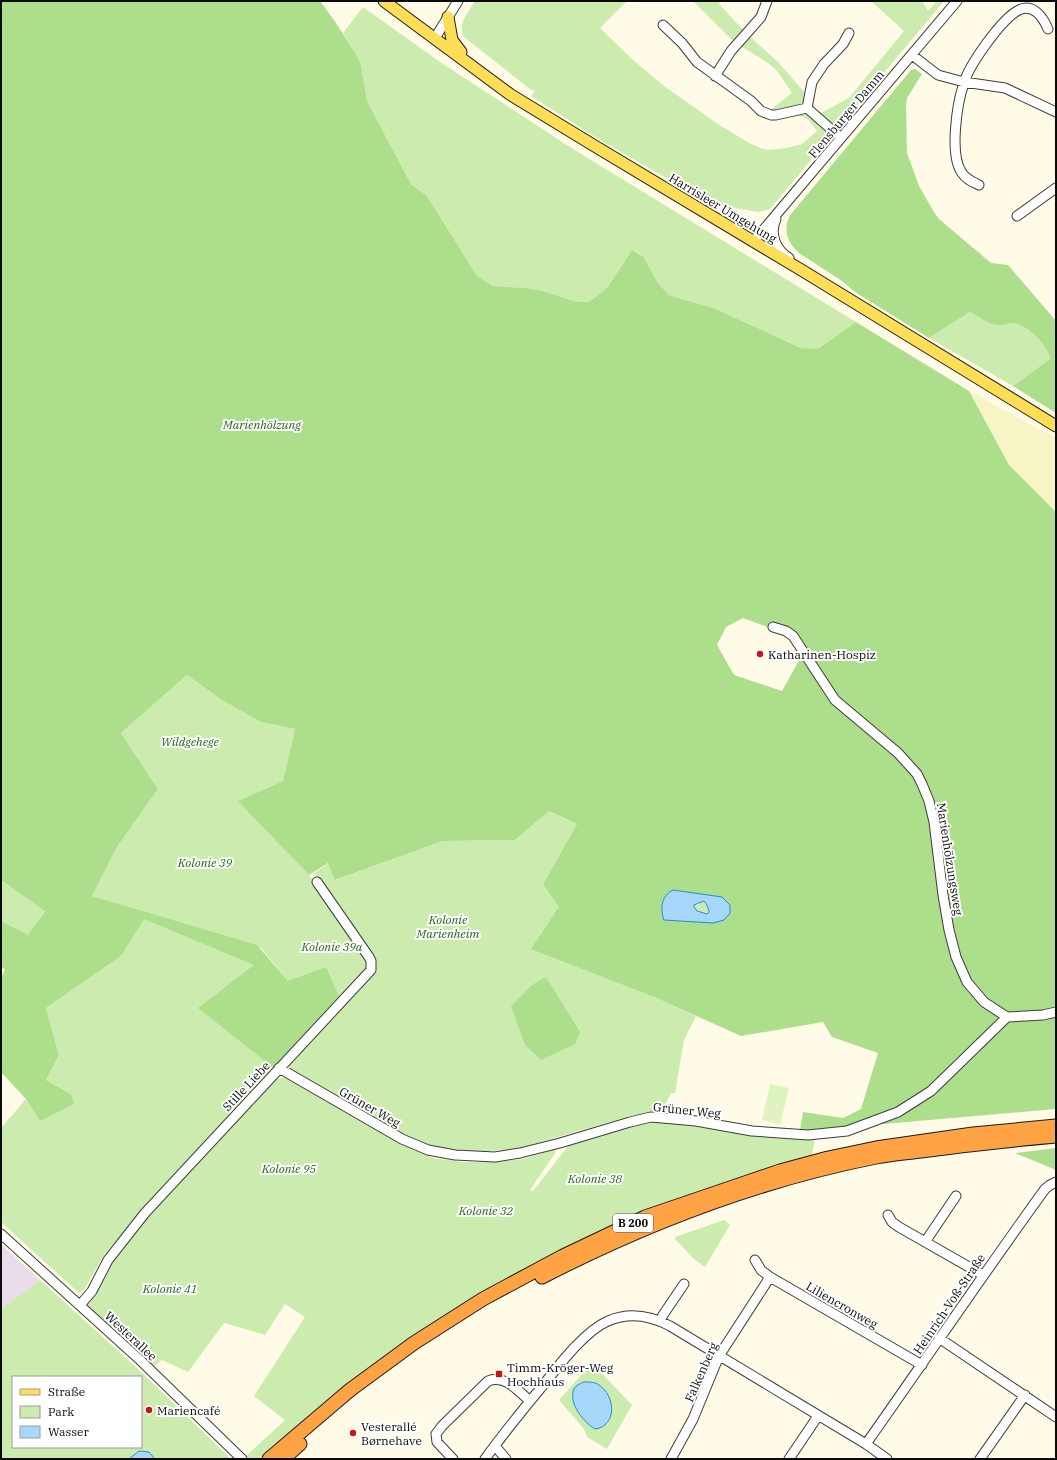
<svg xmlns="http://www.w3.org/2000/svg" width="1057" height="1460" viewBox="0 0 1057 1460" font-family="'IBM Plex Serif',serif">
  <rect width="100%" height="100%" fill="#fffbe7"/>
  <path fill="#eadcea" d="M1,1244L40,1280L1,1309Z"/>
  <path fill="#f7f5c5" d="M969,391L1056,438V512L1009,465Z"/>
  <path fill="#cbecae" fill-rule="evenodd" d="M475,1H627L600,28L632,59L664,86L718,124L749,143L763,149L770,150L786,148L802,144L817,131C814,127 811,122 807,119C796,110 776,127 761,117L792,93L777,71L768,63L734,42L693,1H721L719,4L745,32L779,63L813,102L814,108L819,114L849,98L904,31L872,2L873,1H922L928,11L937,1H944L770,209L758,212L712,204L600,140L531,96L535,91L530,89L464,37C457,24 468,12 475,1Z
    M363,7L440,62L573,149L856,322L820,347L815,350L801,348L716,309L669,295L658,283L652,272L632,250L609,285L602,292L589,302H577L543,291L526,288L493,286L477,276L427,196L411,184L367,101L361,65L357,56L343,33Z
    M970,312C978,316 987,324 995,325C1001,327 1007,323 1014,323C1025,324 1049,346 1050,359L1013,386L929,338Z
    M187,675L222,700L261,722L295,729L283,781L239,801L309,875L368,959V969L340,999L288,981L261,948L92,896L117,847L158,789L121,733Z
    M549,811L577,824L543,884L652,996L696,1016L684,1040L675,1093H671L662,1111L630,1116L517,1149L491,1151H459L431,1147L402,1133L290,1070L289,1064L372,972L373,958L314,873L329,863L336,880L443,841L515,840Z
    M1,880L45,910L28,936L1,921Z
    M703,901C706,903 709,909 709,912L707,914L697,911L694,907V905H698Z
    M143,918L255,965L275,1069L105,1253L84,1290L79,1293L1,1222V1128L26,1099L40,1121L71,1094L46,1080L59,1055L46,1008L121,956Z
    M286,1077L395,1140L433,1158L463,1162H498L523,1159L556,1149L555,1153L530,1190L533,1191L568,1146L574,1142L641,1122L664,1121L752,1134L815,1138L812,1156L747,1174L672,1200L555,1253L496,1284L446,1315L384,1357L326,1401L258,1459H248L245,1457L285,1420L254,1396L305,1317L285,1304L265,1335L224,1323L188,1372L162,1360L154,1366L83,1305L110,1261L149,1213L277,1079Z
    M724,1220L730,1225L705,1267L694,1259L675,1239V1237Z
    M40,1280L137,1368L231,1459H1V1309ZM13,1377H141V1447H13Z
    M592,1363L632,1405L607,1449L587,1437L584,1429L559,1400ZM573,1401L611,1403L612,1412L608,1424L586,1423Z"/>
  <path fill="#adde8c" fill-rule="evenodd" d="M1,1H320L334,20L357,56L361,65L367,101L411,184L427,196L477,276L493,286L526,288L543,291L577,302H589L602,292L609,285L632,250L644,258L658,283L669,295L716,309L801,348L815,349L819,348L856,322L969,391L1009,465L1056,512V1109L872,1125L842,1129L800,1130L803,1112L843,1118L861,1109L878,1053L832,1037L823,1022L741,1036L652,996L531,949L559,907L543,884L577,824L549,811L515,840L443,841L335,880L328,863L309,875L238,801L283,781L295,729L261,722L222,700L187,675L121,733L158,789L117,847L92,896L257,945L288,981L326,967L340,999L275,1069L198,1008L254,965L144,919L121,956L46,1008L59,1055L46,1080L71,1094L74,1104L40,1121L26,1099L1,1072V978L5,970L1,966V921L28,935L45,911L1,880ZM743,618L789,635L802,655L782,691L734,675L717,645L726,627ZM673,890L722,897L713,923L668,893Z
    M915,69L922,74L907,98L906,106L907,153L919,186L934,212L939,219L991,263L1008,265L1056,321V413L1013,386L1050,359C1049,346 1025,324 1014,323C1007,323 1001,327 995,325C987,324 978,316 970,312L929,338L855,292L842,281L799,253C787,242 782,228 791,214L911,70Z
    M546,977L580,1032L575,1044L541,1060L525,1045L511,1006L532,985Z
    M1056,1148V1170L1015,1153Z"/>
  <path fill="#dff3c0" d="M770,1084L789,1088L780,1125L762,1120Z"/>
  <path fill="#a6d8fc" stroke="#2789d9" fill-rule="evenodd" d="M673,890L722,897L730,905V913L724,920L713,923L664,920C660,909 661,896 673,890ZM704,901C706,903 709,909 709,912L707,914L697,911L694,907V905Z
    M584,1382C590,1382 595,1382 599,1385C615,1395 618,1426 595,1429C585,1423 570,1406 573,1392C574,1386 579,1384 584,1382Z
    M139,1451L149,1452L155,1459H129Z"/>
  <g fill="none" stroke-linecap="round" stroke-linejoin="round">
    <g stroke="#3d3d3d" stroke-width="11">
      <path id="minor" d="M663,25L682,43L697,62L751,101L761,111L771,115H776L807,108L841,138
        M435,38L458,1
        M912,55L938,75L964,82L1005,88L1056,112
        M715,76L731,51L761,17L767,1
        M807,108L812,82L824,64L843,44L849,33
        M979,185C971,181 966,179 962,173C949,155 957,103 964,83C969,65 1002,18 1019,10C1033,3 1043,17 1048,29
        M1017,216L1056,188
        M776,219C769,234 776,250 789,258
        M753,242L957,1
        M773,627L786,631L793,636L835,700L898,753L917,774L922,784L929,801L934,822L943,895L949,930L956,957L967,982L984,1002L1007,1017L1043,1015L1056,1012
        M279,1068L402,1139L428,1150L455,1155L495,1157L520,1153L560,1143L630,1122L651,1117L696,1121L752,1131L808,1135L847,1131L898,1112L931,1091L1007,1017
        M888,1215L892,1222L899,1227L983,1275
        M1,1234L140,1360L242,1459
        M925,1242L956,1196
        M755,1260L761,1270L770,1277L922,1365
        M80,1305L92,1291L108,1260L145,1213L371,970V961L369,957L317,882
        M660,1321L663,1315L684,1284
        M939,1338L1056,1417
        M866,1444C926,1359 984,1273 1045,1189L1050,1185L1056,1182
        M495,1446L506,1459
        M453,1459L437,1442L436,1434L442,1426L488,1381C505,1374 518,1391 530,1401
        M485,1459C502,1435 521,1412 540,1389C557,1368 583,1332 608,1321C629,1312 651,1316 670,1326L866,1444L887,1459
        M671,1459L693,1419L719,1356L770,1277
        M789,1459L818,1416
        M980,1459L1025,1395"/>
    </g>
    <g stroke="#1b1b1b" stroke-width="13">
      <path id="major" d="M384,1L511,95L593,145L803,271L1056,426
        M448,17L452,40L461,52"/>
    </g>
    <g stroke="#1b1b1b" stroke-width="15">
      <path id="highway" d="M542,1277C647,1223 760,1180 876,1157C891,1154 906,1153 921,1151C966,1145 1011,1140 1056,1136
        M269,1459L350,1390L414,1343L483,1299L563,1256L645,1217L780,1171L828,1158L876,1148L973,1134L1056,1126
        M283,1459L300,1444"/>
    </g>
    <use href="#minor" stroke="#fff" stroke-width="9"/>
    <use href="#major" stroke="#ffde57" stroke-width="11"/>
    <use href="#highway" stroke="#ffa345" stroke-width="13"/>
  </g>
  <g fill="#c41817" stroke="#fff" stroke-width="1.5">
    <circle cx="760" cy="654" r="4"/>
    <rect x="495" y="1370" width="8" height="8" rx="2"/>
    <circle cx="149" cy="1410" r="4"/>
    <circle cx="353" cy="1433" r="4"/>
  </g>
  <g text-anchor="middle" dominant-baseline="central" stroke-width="4" stroke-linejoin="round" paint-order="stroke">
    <rect fill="#fff" stroke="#545454" stroke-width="1" x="613" y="1214" width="40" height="18" rx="3"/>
    <g font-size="11" font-weight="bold" fill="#0a0a0a">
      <text x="633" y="1223">B 200</text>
    </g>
    <g font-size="12" fill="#0a0a0a" stroke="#fff">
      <text transform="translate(846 114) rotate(-50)">Flensburger Damm</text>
      <text transform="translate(723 208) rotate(31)">Harrisleer Umgehung</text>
      <text transform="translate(950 859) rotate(81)">Marienhölzungsweg</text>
      <text transform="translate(246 1086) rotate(-47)">Stille Liebe</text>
      <text transform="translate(370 1107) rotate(30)">Grüner Weg</text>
      <text transform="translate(687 1110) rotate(6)">Grüner Weg</text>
      <text transform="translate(949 1304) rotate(-56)">Heinrich-Voß-Straße</text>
      <text transform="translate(842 1305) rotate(30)">Liliencronweg</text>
      <text transform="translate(131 1336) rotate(43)">Westerallee</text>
      <text transform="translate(701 1372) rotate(-66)">Falkenberg</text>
    </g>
    <g font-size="12" font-style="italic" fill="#236616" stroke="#fff">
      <text x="262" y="424">Marienhölzung</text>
      <text x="190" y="741">Wildgehege</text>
      <text x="205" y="862">Kolonie 39</text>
      <text x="448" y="919">Kolonie<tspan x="448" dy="14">Marienheim</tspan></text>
      <text x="332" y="946">Kolonie 39a</text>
      <text x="289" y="1168">Kolonie 95</text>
      <text x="595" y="1178">Kolonie 38</text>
      <text x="486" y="1210">Kolonie 32</text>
      <text x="170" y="1288">Kolonie 41</text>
    </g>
    <g font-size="12" fill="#0a0a0a" stroke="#fff" text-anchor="start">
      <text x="768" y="654">Katharinen-Hospiz</text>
      <text x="507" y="1367">Timm-Kröger-Weg<tspan x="507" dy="14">Hochhaus</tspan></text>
      <text x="157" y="1410">Mariencafé</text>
      <text x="361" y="1426">Vesterallé<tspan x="361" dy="14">Børnehave</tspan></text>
    </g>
  </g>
  <rect width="1057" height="1460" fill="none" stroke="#0a0a0a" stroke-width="4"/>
  <rect x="12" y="1376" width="130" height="72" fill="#ffffff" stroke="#9d9d9d"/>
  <rect x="20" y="1389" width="20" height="6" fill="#ffde57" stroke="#9d9d9d"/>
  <text x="48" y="1396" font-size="12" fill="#0a0a0a">Straße</text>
  <rect x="20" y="1406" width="20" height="12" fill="#cbecae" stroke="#9d9d9d"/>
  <text x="48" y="1416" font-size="12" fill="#0a0a0a">Park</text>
  <rect x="20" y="1426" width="20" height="12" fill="#a6d8fc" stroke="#9d9d9d"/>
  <text x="48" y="1436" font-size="12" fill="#0a0a0a">Wasser</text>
</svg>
